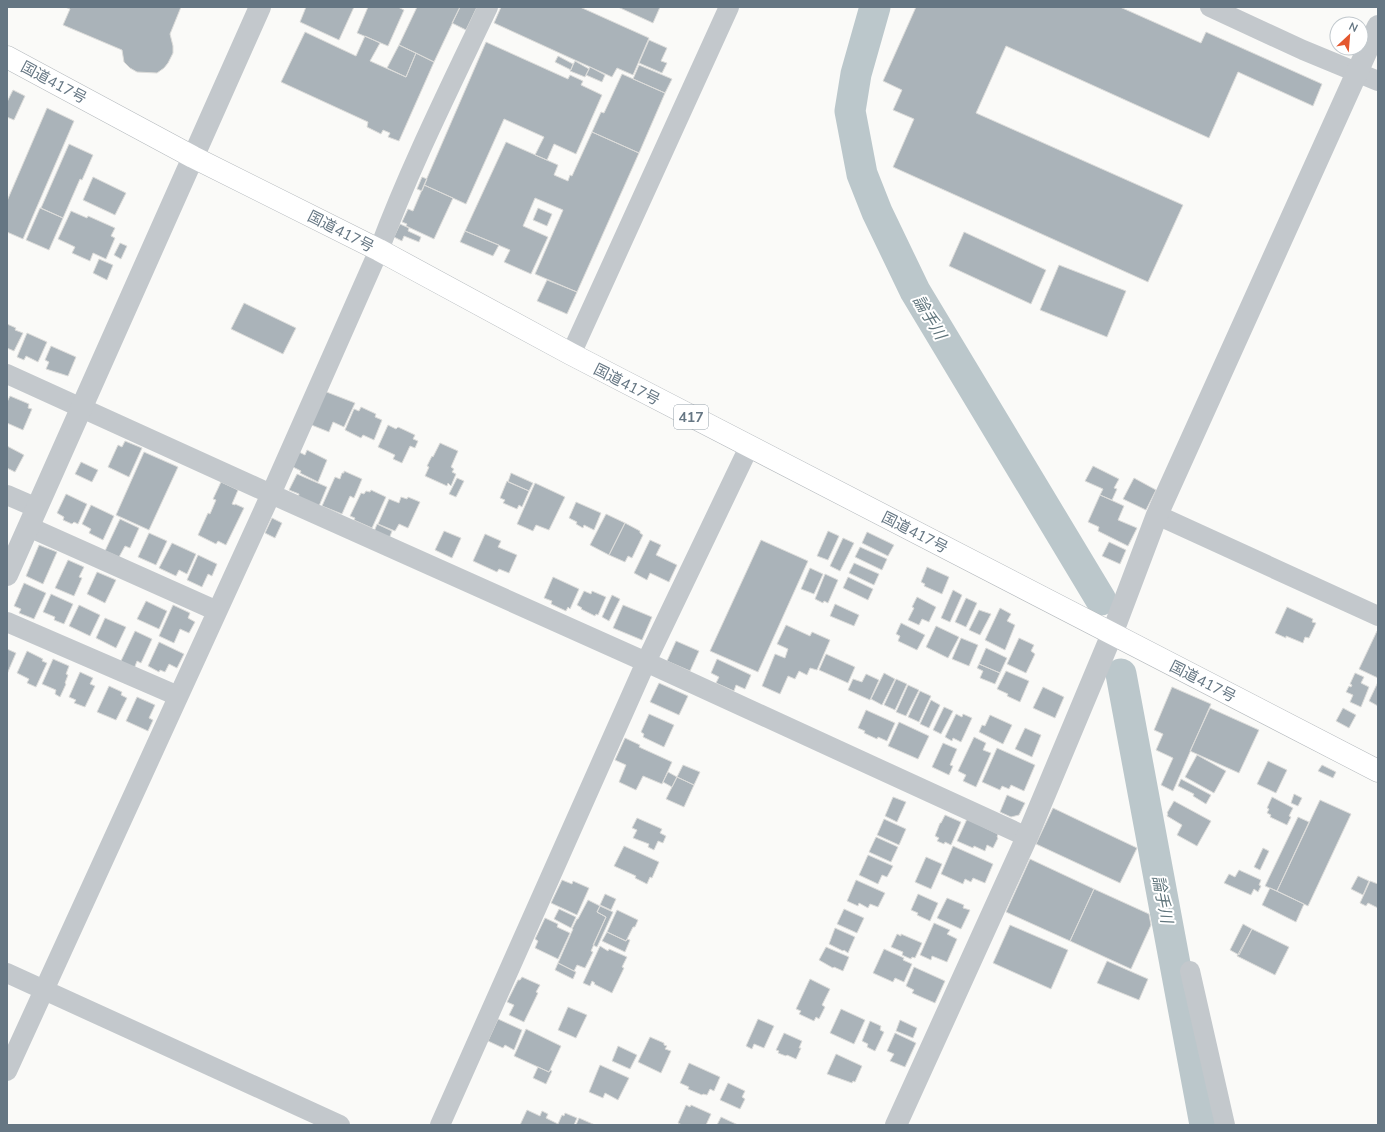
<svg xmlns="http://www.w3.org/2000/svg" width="1385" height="1132" viewBox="0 0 1385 1132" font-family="Mulish,'Noto Sans JP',sans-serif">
  <rect width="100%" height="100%" fill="#fafaf8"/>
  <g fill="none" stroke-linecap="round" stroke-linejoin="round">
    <path stroke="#bbc7cb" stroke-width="31" d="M875,7L856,74L850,111L862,174L877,212L915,291L1101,600
      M1121,674L1205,1125"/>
  </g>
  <path fill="#aab3b9" stroke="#dcdcda" d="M65,7H181L170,34L173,46V53L168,63L164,68L157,73L137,72L130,68L124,62L122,50L63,25L70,9Z
    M306,7H354L339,40L300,22Z
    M368,7H398L404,10L388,46L357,33Z
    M417,7H460L434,62L399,45Z
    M460,7H477L466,30L452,23Z
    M501,7H580L649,38L633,75L617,68L612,77L494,23Z
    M618,7H660L653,23Z
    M916,7H1120L1201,43L1206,32L1322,84L1313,106L1238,72L1209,138L1006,46L976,113L1183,205L1148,282L893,167L914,119L893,110L902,90L883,81Z
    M305,32L356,56L365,36L380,43L370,61L406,77L416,53L434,62L399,141L388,137L390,133L383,130L381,134L367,127L368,122L281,82Z
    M649,40L667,48L661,61L667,63L662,73L639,63Z
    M486,42L568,79L570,75L583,81L581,85L602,95L576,154L554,144L547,160L535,155L544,137L504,119L466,204L424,185Z
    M399,45L416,53L406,77L387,68Z
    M558,56L573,64L571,70L555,62Z
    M575,61L589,69L585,77L570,71Z
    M639,65L672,79L665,93L633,79Z
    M590,67L605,75L602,82L586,75Z
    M622,74L665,93L639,153L592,132L601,112L604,113Z
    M13,90L25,96L14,120L7,117V102Z
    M47,108L74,121L23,239L7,232V201Z
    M592,132L639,153L577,292L535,274L563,210L535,198L523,226L548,237L531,274L504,262L510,250L465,231L506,142L558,165L554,175L568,181L570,175L572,176Z
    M69,144L93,155L82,180L80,179L63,218L41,208Z
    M93,177L126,193L115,215L83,200Z
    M422,177L427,179L422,191L417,189Z
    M424,185L453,198L434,239L406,226L407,224L402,222L408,209L413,211Z
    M40,208L63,218L49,250L26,240Z
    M538,208L552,214L547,226L533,220Z
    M71,211L87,218L88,216L115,228L111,236L115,238L106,259L93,253L90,261L72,253L75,247L58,239Z
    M400,224L409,228L408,231L421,237L419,242L404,236L402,241L394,237Z
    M465,231L499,245L493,256L460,242Z
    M964,232L1046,270L1031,304L949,266Z
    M120,243L127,246L121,259L114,255Z
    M99,259L113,265L107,280L93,273Z
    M1059,265L1126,291L1107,337L1040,310Z
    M547,280L577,292L567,314L537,301Z
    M244,303L296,328L283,354L231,329Z
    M7,324L16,328L15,330L23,333L14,351L7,348Z
    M27,333L47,342L38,362L26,356L24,360L17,357Z
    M51,346L76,357L68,376L46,369L49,362L45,360Z
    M324,391L355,403L344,427L333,422L329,432L309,424Z
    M10,396L29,404L28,408L32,409L23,430L7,423V402Z
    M361,407L376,414L375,417L382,420L374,440L363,435L361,438L345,430L354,409L359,411Z
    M388,425L396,429L398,427L415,435L413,439L418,441L415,448L410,446L402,463L393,459L395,455L378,447Z
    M125,441L142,448L129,477L108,467L118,445L122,447Z
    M440,443L458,451L451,467L454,469L452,472L456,474L451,486L448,483L447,486L425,476L429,467L427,466L432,456L433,457Z
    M7,446L24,455L15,472L7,468Z
    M307,450L327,460L318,482L300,473L301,471L293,467L299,452L305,455Z
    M144,452L178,467L149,530L116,515Z
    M81,462L98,470L92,482L75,474Z
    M1093,466L1119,479L1114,488L1117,489L1112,500L1100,495L1103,489L1085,481Z
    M344,471L362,479L354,498L350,496L342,514L322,506L335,477L340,479L342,473H344Z
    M511,473L533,483L529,491L508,482Z
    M297,474L327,487L319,506L298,498L299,494L289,490Z
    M457,478L464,481L456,497L449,494Z
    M1134,478L1156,490L1146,510L1123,499Z
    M507,481L529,491L522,507L519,505L517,509L503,503L505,500L500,498Z
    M221,482L238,490L232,504L235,505V504L244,508L226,545L218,541L216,544L198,535L208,513L210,514L216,500L213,499Z
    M535,483L565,497L549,530L536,525L533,531L517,524Z
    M371,490L386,497L372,528L354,520L355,518L350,516L361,493L364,494L366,491L370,492Z
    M66,494L87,504L78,524L74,522L72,524L63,520L64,517L57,513Z
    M1100,495L1124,506L1118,520L1137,528L1128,546L1098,531L1099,527L1088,522Z
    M401,497L407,499L408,497L420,502L408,528L399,524L395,531L378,524L389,499L399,503Z
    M576,502L601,513L594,530L584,525L583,528L576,524L577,522L569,518Z
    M91,505L114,516L103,540L89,533L91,529L82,524Z
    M606,514L625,523L609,555L590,545Z
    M272,518L282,523L275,538L265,533Z
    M120,519L139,528L130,548L125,546L119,557L105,551Z
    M625,523L640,531V533L643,535L632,558L628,556L625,562L609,555Z
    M377,524L392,531L389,539L374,532Z
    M444,531L461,538L452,558L435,550Z
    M828,531L839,536L828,560L817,556Z
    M867,532L894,545L888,556L862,543Z
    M149,533L167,541L156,565L138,557Z
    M485,534L501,541L498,547L517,555L509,573L499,569L497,572L473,561Z
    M843,538L854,543L840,571L830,566Z
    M650,540L661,545L656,555L677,565L669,582L650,573L647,580L634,573Z
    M761,540L808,561L758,672L710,651Z
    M1109,542L1126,550L1120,564L1102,556Z
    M172,543L196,554L187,574L179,570L176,576L159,568Z
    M39,545L57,552L43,584L26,576Z
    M860,547L887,559L882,570L855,557Z
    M198,555L217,564L212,576L208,574L202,587L187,580Z
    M68,560L84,567L79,577L82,578L74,596L55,588Z
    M854,563L879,574L874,585L849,573Z
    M927,567L949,577L942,594L924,586L925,584L921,582Z
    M810,568L823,574L814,594L801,589Z
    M97,572L116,580L105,603L87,594Z
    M825,574L838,580L828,603L824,601L823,603L815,599Z
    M553,577L579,589L570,609L568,607L566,611L551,604L552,601L544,598Z
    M848,577L873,589L868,600L843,588Z
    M24,583L46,593L34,619L19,613L21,609L14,606Z
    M953,590L962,595L950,622L941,618Z
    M584,591L591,594L592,591L606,597L598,615L596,614L595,616L581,609L582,608L577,605Z
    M51,594L73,604L64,624L54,620L55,617L43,612Z
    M612,595L620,599L609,621L602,617Z
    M917,597L936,607L929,622L922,619L919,625L908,620L914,608L912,607Z
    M966,598L977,603L966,627L955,622Z
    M146,601L167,611L159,629L137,619Z
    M835,604L859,615L854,626L830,616Z
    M79,605L100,615L90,636L69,626Z
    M173,605L190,613L188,618L195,622L189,633L180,629L174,643L159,636Z
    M623,605L652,617L642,640L613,628Z
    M1287,607L1313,619L1312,622L1316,623L1309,638L1305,637L1303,643L1286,636V638L1275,633Z
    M1000,608L1011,614L1007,621L1015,625L1005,650L985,640Z
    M979,610L991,614L980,635L969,630Z
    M105,618L126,627L116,648L96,638Z
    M901,623L925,635L917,650L898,641L900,636L896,634Z
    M786,625L810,636L812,632L830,640L817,670L810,668L807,675L799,671L795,679L788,676L780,694L762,686L775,654L785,658L788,649L777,644Z
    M936,626L959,637L948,658L926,647Z
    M135,631L152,639L141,663L137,661L134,669L120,663Z
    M1377,631L1378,632V678L1359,669Z
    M961,638L978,645L969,666L952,659Z
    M1019,638L1034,645L1031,651L1035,654L1026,673L1007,664Z
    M676,641L699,651L690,671L667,661Z
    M159,642L184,654L177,668L169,664L165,672L160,670L159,672L148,666Z
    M986,648L1007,658L1000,673L979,664Z
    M7,649L16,653L7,674Z
    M27,651L43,659L42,661L47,663L36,687L27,683L29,679L17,673Z
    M826,654L855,667L848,683L819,670Z
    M53,659L69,666L66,674L68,675L65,683L66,684L60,697L55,694L56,690L42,684Z
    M717,659L751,675L745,689L736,685L734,691L716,683L719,677L711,673Z
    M979,664L1000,673L995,684L980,678L983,671L977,668Z
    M1006,671L1029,681L1020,702L1007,696L1008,694L997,689Z
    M80,672L93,678L90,684L95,686L85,707L74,703L76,700L69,697Z
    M884,673L895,679L882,705L871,699Z
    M1355,673L1364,677L1361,683L1369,687L1361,707L1350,702L1353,695L1346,692L1349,686L1351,687L1352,685L1350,684Z
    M866,674L879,680L870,700L848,690L853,679L862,682Z
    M896,679L907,684L895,710L884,705Z
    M1378,682V706L1369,701Z
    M659,683L688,696L679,715L650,702Z
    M908,685L919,690L906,716L896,712Z
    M109,686L122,692L121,695L127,698L116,720L97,712Z
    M1043,687L1064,697L1055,718L1033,708Z
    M1172,687L1211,704L1173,791L1161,785L1173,758L1156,750L1163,734L1154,730Z
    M920,691L931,696L919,722L908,717Z
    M137,697L155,705L149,718L153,720L148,731L126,721Z
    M931,700L940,705L929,728L920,724Z
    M944,707L953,711L941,734L933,730Z
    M1210,708L1259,730L1239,773L1190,751Z
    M1343,708L1356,715L1349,728L1336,721Z
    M866,710L895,723L887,741L878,737L877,739L864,733L865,731L858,728Z
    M649,714L674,725L664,747L643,737L644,734L641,732Z
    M956,714L962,717L963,714L972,718L961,742L953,738L952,741L945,737Z
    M990,715L1012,725L1003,744L979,732L982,725L985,726Z
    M899,722L929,736L918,759L888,746Z
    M1025,728L1041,735L1032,757L1015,749Z
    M974,737L986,743L983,750L991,753L976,787L963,781L966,775L958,771Z
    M625,738L640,745L639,747L672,762L662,784L643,776L636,790L619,782L626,765L615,760Z
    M943,743L957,749L950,765L953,766L949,775L932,767Z
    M997,748L1035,765L1024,791L1011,785L1009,789L1002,786L1000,790L982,782Z
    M1197,755L1226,771L1214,793L1185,777Z
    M1268,761L1287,770L1276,793L1257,784Z
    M683,765L700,772L694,785L677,777Z
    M1322,765L1336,772L1333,778L1318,771Z
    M668,772L677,777L672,787L663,782Z
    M677,777L694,785L684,807L666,799Z
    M1181,779L1211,795L1206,804L1193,796L1194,794L1178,786Z
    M1294,794L1302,798L1298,806L1291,803Z
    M1007,795L1025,803L1019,815L1011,817L1000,812Z
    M893,797L906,802L897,822L885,816Z
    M1272,797L1293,808L1289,816L1291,817L1287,825L1270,817L1271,815L1267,813L1269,809L1267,808Z
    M1320,800L1351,814L1308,906L1277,891Z
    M1174,801L1211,821L1197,846L1177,835L1182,825L1167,816L1168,814L1167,813Z
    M1053,808L1137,848L1120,883L1036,844Z
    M945,815L961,822L951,845L945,842L944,844L937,841L939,838L935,836L940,823H941Z
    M1298,817L1309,822L1277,891L1265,886Z
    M637,818L662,829L660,833L666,836L663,843L658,841L654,850L648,847L649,844L633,838L637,830L632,828Z
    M884,819L906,829L899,845L877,835Z
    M967,819L998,834L997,837L998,838L993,848L987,845L985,851L974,846L973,848L957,841Z
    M876,837L898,847L891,862L869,852Z
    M624,846L659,862L652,878L650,877L647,884L635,878L636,876L614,866Z
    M953,846L993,864L985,883L973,878L971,882L965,879L963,884L941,874Z
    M1263,848L1269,851L1260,870L1254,867Z
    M868,855L893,866L887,877L882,875L878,884L859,875Z
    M926,857L942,864L931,889L915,882Z
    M1030,859L1094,889L1070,941L1006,912Z
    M1239,870L1261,880L1259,885L1261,886L1258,892L1254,889L1251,895L1224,883L1229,874L1235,877Z
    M1358,876L1369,881L1363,895L1351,889Z
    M562,880L572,884L573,881L589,888L577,915L551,903Z
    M856,880L885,893L878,907L870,904L868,908L859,903L858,906L847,901Z
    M1370,881L1378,884V908L1368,903L1366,906L1360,903Z
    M1270,888L1304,904L1296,922L1262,905Z
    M1094,889L1149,914L1151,925L1131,969L1070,941Z
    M605,894L616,899L611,910L600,905Z
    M918,894L938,903L930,921L917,915L918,913L911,910Z
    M947,898L964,905L963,908L970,910L961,929L937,918Z
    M588,900L600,906L597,912L606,917L591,951L593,952L585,968L577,965L574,971L558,963L573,929H572L577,919H578Z
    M600,906L613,912L597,947L593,945L606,917L597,912Z
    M559,909L576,917L571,928L554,919Z
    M844,909L864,918L857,933L837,924Z
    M617,910L638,920L635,927H633L626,941L607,932Z
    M545,918L558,924L557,927L570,933L558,959L535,948L538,941L535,939Z
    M934,923L950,930L947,934L957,939L947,962L932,956L931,960L920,955Z
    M1243,924L1252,929L1239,955L1230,950Z
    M1010,925L1068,950L1051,989L993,963Z
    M835,928L855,937L848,953L844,950L843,951L829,944Z
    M1252,929L1289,947L1275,975L1237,956Z
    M607,932L626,941L627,939L630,940L625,952L602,941Z
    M897,934L901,936V934L922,943L915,958L912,957L911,959L902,955L903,952L891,947Z
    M600,946L608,951L609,949L627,957L622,967L624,968L612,993L594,984L595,983L592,981L590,986L583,983Z
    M826,947L849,957L843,971L834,967L833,968L819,960Z
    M884,949L904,958L903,960L912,964L904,982L895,978L893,982L873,973Z
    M1107,961L1148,979L1139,1000L1097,983Z
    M558,963L576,972L573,979L555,970Z
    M914,967L945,981L935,1003L912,993L914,990L906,986Z
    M522,977L540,985L536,992L538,993L524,1022L509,1015L514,1005L507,1002L518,980H520Z
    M810,979L830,989L822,1005L825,1007L819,1019L816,1017L814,1021L799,1014L801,1011L796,1009Z
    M568,1007L587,1015L576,1038L558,1030Z
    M841,1009L865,1020L854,1044L830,1033Z
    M498,1019L522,1030L514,1050L505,1045L503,1048L488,1041Z
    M758,1019L774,1026L764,1048L754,1044L752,1049L746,1046Z
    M900,1020L917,1028L913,1038L896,1031Z
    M870,1021L881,1026L880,1030L884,1032L875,1051L867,1047L868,1044L862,1041Z
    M526,1029L561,1046L549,1072L514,1056Z
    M784,1033L802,1041L799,1048H801L796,1059L787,1055L786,1056L778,1053L779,1051L776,1050Z
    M895,1033L916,1043L905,1067L890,1061L894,1054L887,1051Z
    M650,1037L664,1043V1045L667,1046L665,1049L671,1051L661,1073L638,1062Z
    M618,1046L637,1055L630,1069L612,1061Z
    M836,1054L862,1066L855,1082L853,1081L852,1083L827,1074Z
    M689,1063L720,1077L714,1091L710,1089L707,1095L703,1094L702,1095L688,1089L689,1087L680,1083Z
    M600,1065L629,1078L618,1100L605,1093L603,1098L589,1092Z
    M538,1067L549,1072L550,1070L552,1071L546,1084L533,1078Z
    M728,1083L745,1091L742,1097L745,1099L740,1109L720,1100Z
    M686,1105L690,1107L691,1105L711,1114L706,1125H682L678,1123Z
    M527,1110L540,1116L542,1111L548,1114L546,1118L558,1124L562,1115L564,1116L565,1113L577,1118L574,1125H520Z
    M721,1117L738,1125H717Z
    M579,1118L595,1125H576Z"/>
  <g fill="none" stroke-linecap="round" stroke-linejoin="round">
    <g stroke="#b4b9bd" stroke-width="23">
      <path id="trunk" d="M7,57L193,157L379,250L571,354L1378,771"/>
    </g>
    <path stroke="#c3c8cc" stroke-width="20" d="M1210,7L1303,50L1378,81
      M571,354L729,7
      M7,374L271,494L646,662L1027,837
      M7,495L37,508
      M1157,515L1378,616
      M29,527L217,611
      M7,622L178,696
      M1190,971L1225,1125
      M7,973L340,1125
      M7,1071L271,494L379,250C410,167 450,87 488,7
      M440,1125L646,662L749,447"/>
    <path stroke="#c3c8cc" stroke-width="22" d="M7,575L260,7
      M896,1125L1027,837L1112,634L1157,515L1378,26"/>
    <use href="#trunk" stroke="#fff" stroke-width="22"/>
  </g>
  <g text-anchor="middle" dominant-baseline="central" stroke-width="4" stroke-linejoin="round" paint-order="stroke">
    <rect fill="#fff" stroke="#939fa8" stroke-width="1" x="674" y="405" width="34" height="24" rx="3"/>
    <g font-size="14" font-weight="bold" fill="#657683">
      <text x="691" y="417">417</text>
    </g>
    <g font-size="15" fill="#657683" stroke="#fff">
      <text transform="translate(54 82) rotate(28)">国道417号</text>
      <text transform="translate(341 231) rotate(27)">国道417号</text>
      <text transform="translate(627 384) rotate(27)">国道417号</text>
      <text transform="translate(915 532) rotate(27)">国道417号</text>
      <text transform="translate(1203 681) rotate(27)">国道417号</text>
    </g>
    <g font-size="16" font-style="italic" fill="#60757c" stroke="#fff">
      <text transform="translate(930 317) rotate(59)">論手川</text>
      <text transform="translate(1163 899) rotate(79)">論手川</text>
    </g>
  </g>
  <rect width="1385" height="1132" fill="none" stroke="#657683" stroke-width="16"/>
  <g transform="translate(1349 36) rotate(26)"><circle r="19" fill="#ffffff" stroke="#c1c8cd"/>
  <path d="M0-3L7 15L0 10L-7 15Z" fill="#e4572e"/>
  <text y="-6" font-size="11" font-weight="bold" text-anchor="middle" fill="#657683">N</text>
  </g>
</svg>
